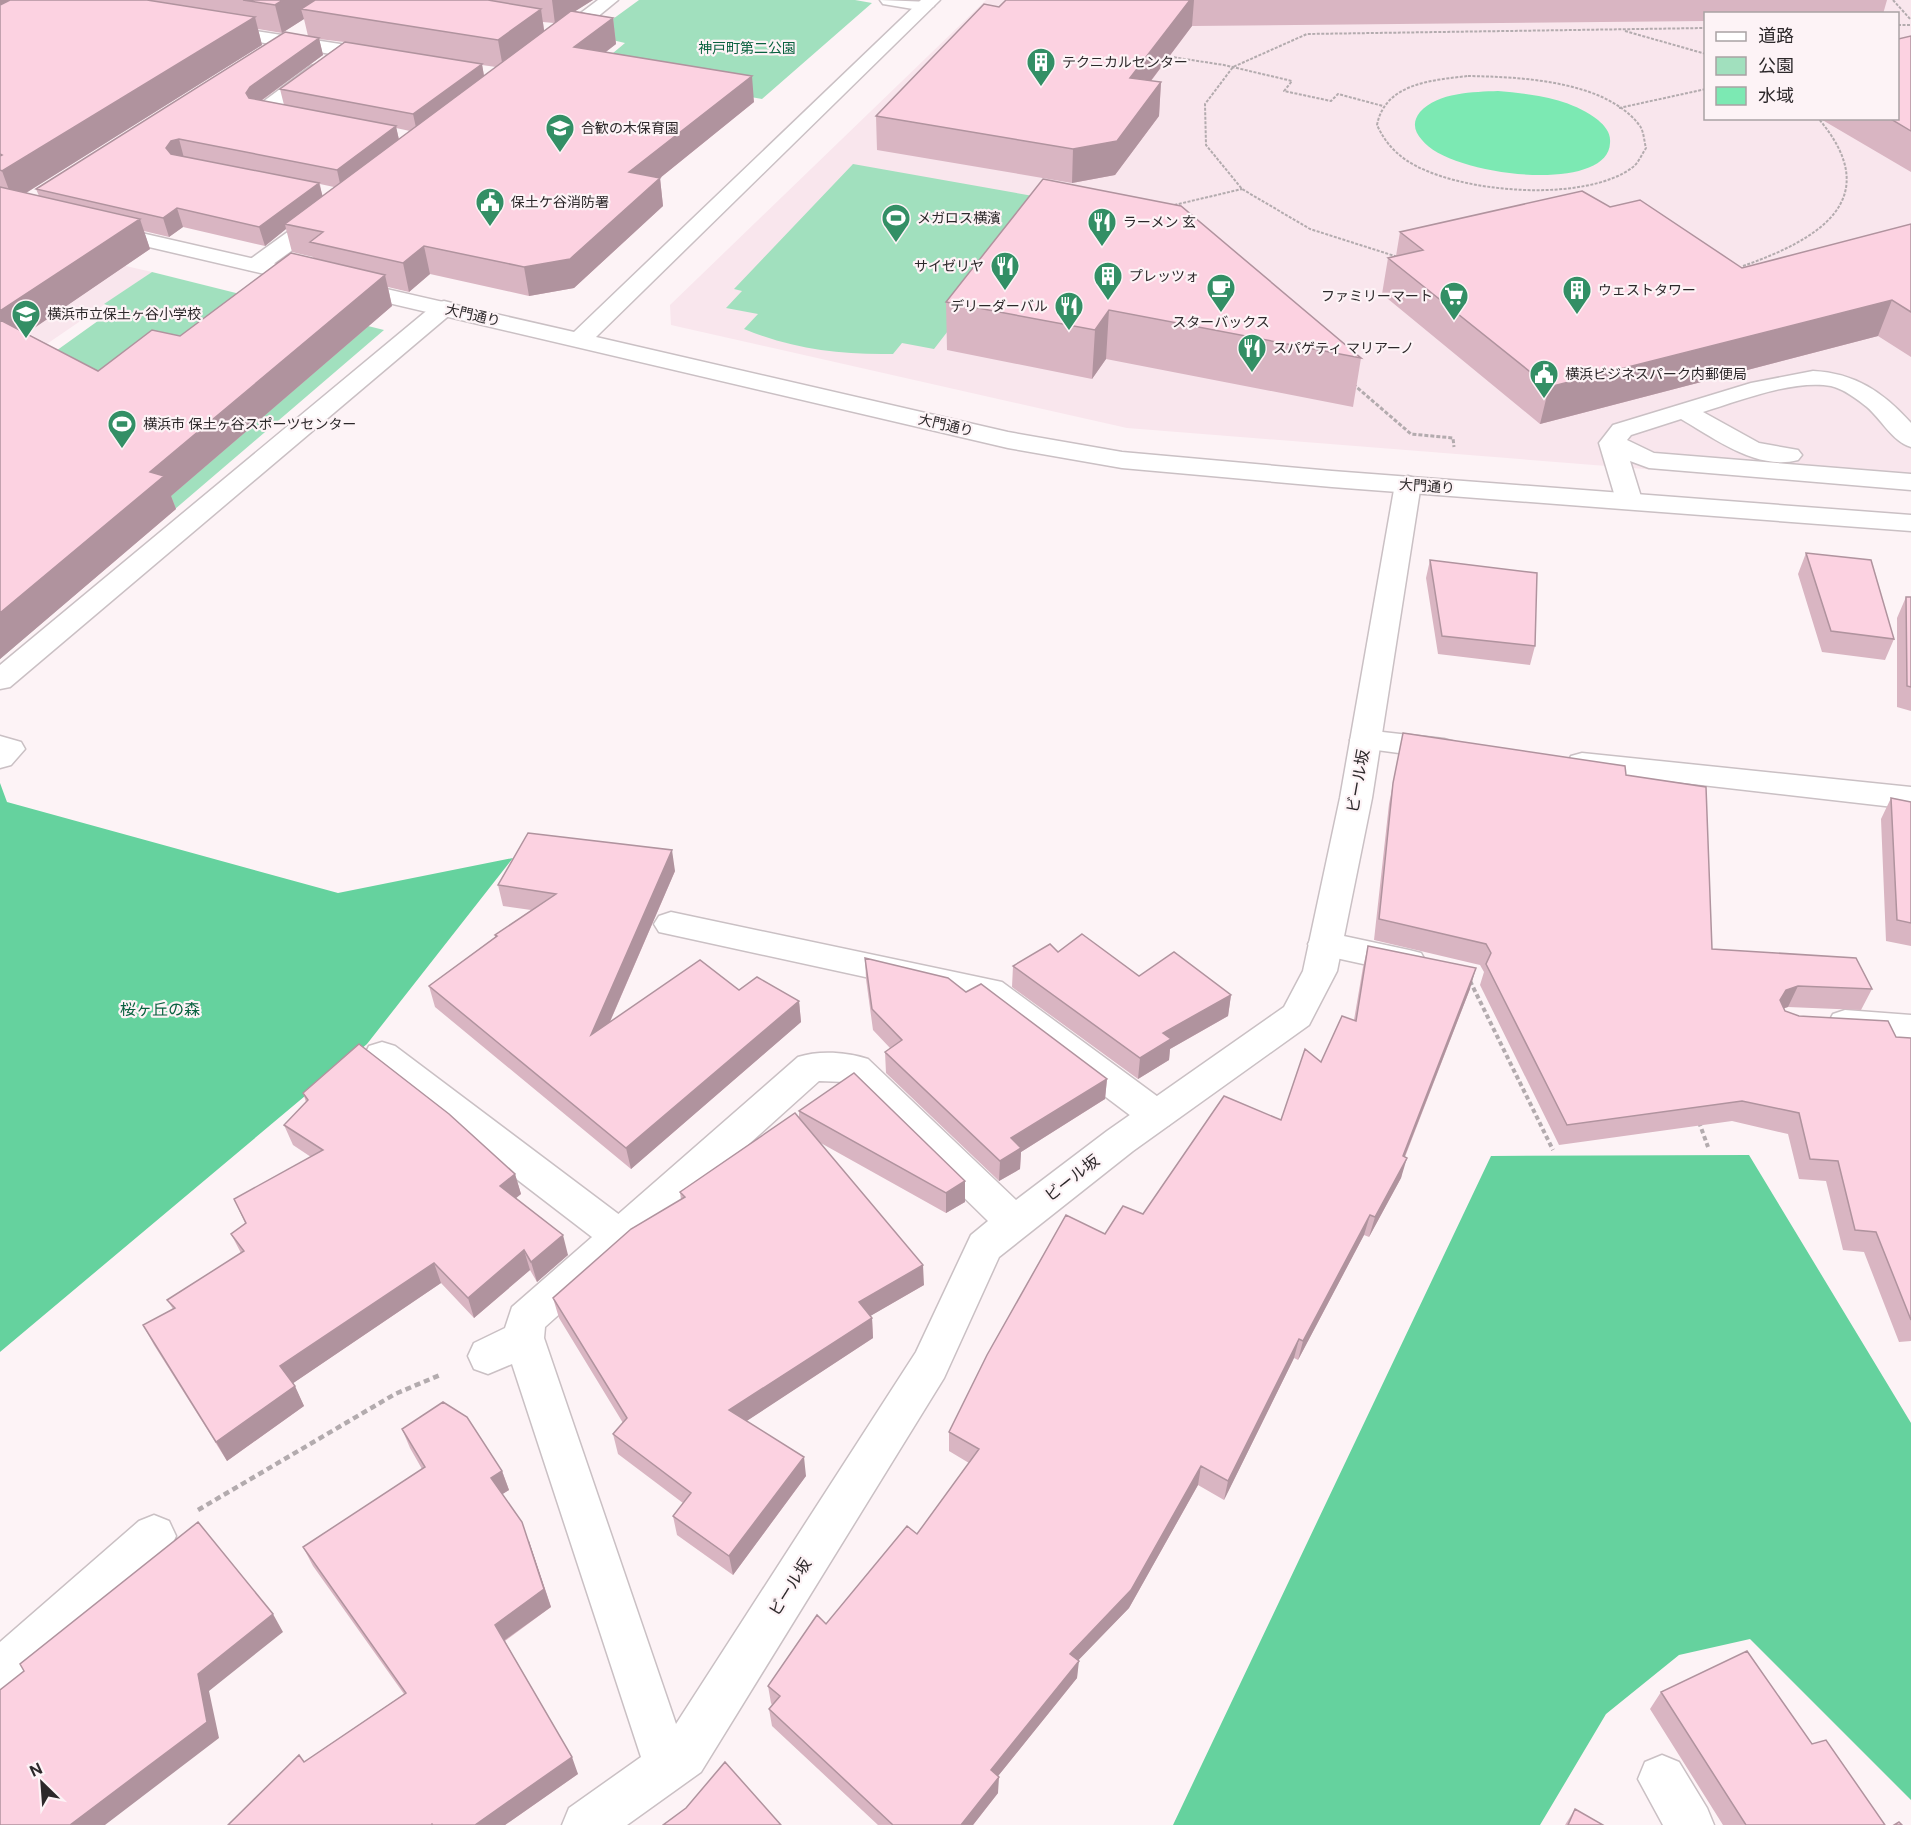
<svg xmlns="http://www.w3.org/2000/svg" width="1911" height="1825" viewBox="0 0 1911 1825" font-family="'DM Sans','Noto Sans JP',sans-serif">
  <rect width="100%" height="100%" fill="#fdf3f6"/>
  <path fill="#f9e6ed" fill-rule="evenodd" d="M986,0H1911V490L1127,428L671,325L670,305ZM1706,14H1898V118H1706Z
    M0,237L152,272L0,376Z"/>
  <path fill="#a1e0be" d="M639,0H855L872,3L762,99L594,69L625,43L591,35Z
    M853,164L1050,199L934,349L902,343L893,354C840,355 793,349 744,329L758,314L726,308L742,291L734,289Z
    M152,272L384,330L0,659V391L116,308L104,304Z"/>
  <path fill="#65d29e" d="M0,783L7,802L338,893L513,858L367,1044L0,1352Z
    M1749,1155L1911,1423V1800L1750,1639L1679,1655L1606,1714L1540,1825H1173L1491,1156Z"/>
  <path fill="#7ce9b3" d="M1498,91C1532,94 1570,98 1598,120C1605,126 1611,133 1610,143C1608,195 1449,176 1422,140C1414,131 1412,122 1420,112C1438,92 1474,92 1498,91Z"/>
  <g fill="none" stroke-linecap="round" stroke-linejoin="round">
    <g stroke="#cac0c4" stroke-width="3">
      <path id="lane" d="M217,25L379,50L388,56L379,62L211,34L208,30L211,26Z
        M318,64L325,66L327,70L325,74L279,108L301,113L304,117L301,121L294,123L256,115L253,111L256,107L311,66Z
        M444,301L452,303L455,308L452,313L10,687L0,689V665L436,303Z
        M1813,371C1855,373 1883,392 1911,423V447C1893,442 1881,419 1867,407C1857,399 1844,389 1831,386C1794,379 1739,401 1703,412L1759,443L1798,450L1802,455L1798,460C1757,471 1714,438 1681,419L1631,435L1627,440L1654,453L1911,474V490L1649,468L1630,461L1642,500L1638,506L1629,508L1620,506L1616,500L1599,443L1613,425L1751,383Z
        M1365,730L1444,739L1455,742L1459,749L1455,756L1444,759L1354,747L1350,740L1354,733Z
        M0,736L21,742L25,749L11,765L0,768Z
        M1582,753L1911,787V809L1571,770L1567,763L1571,756Z
        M671,912L1002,982L1169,1105L1174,1115L1169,1125L1156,1129L1143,1125L980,1002L659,932L654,924L659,916Z
        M1325,932L1409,950L1421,953L1426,962L1421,971L1409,974L1313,953L1308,944L1313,935Z
        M1845,1010L1911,1015V1041L1845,1036L1833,1032L1828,1023L1833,1014Z
        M382,1042L395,1046L633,1225L638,1236L633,1247L619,1252L605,1247L369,1066L364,1056L369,1046Z
        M1662,1755L1679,1762L1707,1808L1714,1825H1663L1638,1779L1645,1762Z"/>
    </g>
    <g stroke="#cac0c4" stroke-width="3">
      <path id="street" d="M598,0H618L563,45H549L547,41L549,37Z
        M880,0L931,2L934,6L925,11L883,4Z
        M326,209L334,210L337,215L334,220L265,270H249L246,265L249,260L318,210Z
        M1408,476L1417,479L1421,484L1372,798L1337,971L1309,1025L1133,1151L999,1257L944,1378L701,1772L627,1825H562L569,1808L641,1757L512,1364L488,1374L474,1369L468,1356L474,1343L505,1328L512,1307L798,1057C819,1050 847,1052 868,1059L1016,1200L1107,1131L1284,1007L1303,971L1340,798L1395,484L1399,479ZM819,1081L846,1082L988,1221L971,1235L916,1352L676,1724L544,1338L545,1327Z
        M154,1515L169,1521L176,1536L169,1551L16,1688L0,1695V1642L139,1521Z"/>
    </g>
    <g stroke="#cac0c4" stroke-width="3">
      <path id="secondary" d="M921,0H940L596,337L1008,432L1122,452L1332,471L1911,515V531L1332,487L1122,468L1008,448L102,236L94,235L91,230L94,225L102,224L574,332Z"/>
    </g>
    <path stroke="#b3abae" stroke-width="2" stroke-dasharray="3 1.5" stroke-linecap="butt" d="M1893,0L1911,20
      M1898,25H1911
      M1625,31L1706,54
      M1165,56L1224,65L1292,81L1284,91L1331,101L1338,94L1383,106
      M1468,76C1519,77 1606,80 1640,126C1644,132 1644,141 1646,148C1642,154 1639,162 1633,167C1585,204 1454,193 1406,160C1392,150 1384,140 1377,125C1385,83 1433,80 1468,76Z
      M1619,108L1706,89
      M1170,206L1242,189
      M1401,258L1310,229L1242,189L1206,145L1205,104L1233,67L1307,34L1706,28
      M1743,266C1817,240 1888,200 1818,118"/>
    <path stroke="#b3abae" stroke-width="3" stroke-dasharray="4 2" stroke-linecap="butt" d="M1353,384L1411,434L1453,438L1454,447"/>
    <path stroke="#b3abae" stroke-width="4" stroke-dasharray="4.5 3" stroke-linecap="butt" d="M1470,981L1553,1150
      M1699,1122L1708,1147"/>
    <path stroke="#b3abae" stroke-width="4.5" stroke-dasharray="6 4" stroke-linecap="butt" d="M198,1510L395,1394L440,1375"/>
    <use href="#lane" fill="#fff" fill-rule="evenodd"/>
    <use href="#street" fill="#fff" fill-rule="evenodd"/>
    <use href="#secondary" fill="#fff" fill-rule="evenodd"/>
  </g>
  <path fill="#d9b5c2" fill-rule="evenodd" d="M0,0H593L575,11L613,18L616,44L606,52L754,102L660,178L663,206L574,288L529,296L430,274L409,292L388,287L392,306L171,496L176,509L0,659ZM304,19L308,36L36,189L39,196L26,193L262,45L258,29L282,33ZM543,22L554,23L544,31ZM319,39L344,42L280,89L284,105L261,101L323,55ZM482,65L496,67L484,76ZM396,128L410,131L399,139ZM320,184L334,187L322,196ZM183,227L265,246L286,229L292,252L313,257L314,259L180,336L98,371L26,333L150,249L144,231L169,237Z
    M1006,0H1887L1883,14H1706V21L1192,26L1151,81L1161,82L1159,116L1115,175L1072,183L877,150L876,116Z
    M1911,36V172L1819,118H1898Z
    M1043,179L1361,358L1353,407L1106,359L1092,379L947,350L946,302Z
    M1610,207L1742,268L1911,224V357L1878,336L1540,424L1382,294L1388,258L1396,256L1400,232Z
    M1806,553L1894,639L1885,660L1822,652L1798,574Z
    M1430,560L1535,646L1530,665L1438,654L1426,578Z
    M1906,597H1911V711L1897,707V618Z
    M1403,733L1626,775L1712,949L1872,989L1861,1010L1788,1007L1784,1008L1785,1011L1799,1016L1896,1037L1911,1038V1341L1899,1342L1864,1252L1843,1250L1826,1181L1799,1179L1788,1134L1732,1121L1559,1145L1480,985L1484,972L1480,965L1374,940L1389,804Z
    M1891,798L1911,802V946L1886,941L1881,819Z
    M675,871L610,1022L739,990L799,1001L801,1022L631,1169L435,1007L429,986L495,937V935L531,910L503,906L498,885Z
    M1368,946L1470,989L1405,1157L1401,1178L1369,1237L1364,1235L1298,1360L1294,1358L1224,1500L1198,1485L1129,1608L1078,1660L1077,1678L998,1776V1793L973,1825H878L772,1726L769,1709L772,1705L771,1703L768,1686L826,1624L917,1534L969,1463L949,1451V1432L1105,1234L1143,1214L1281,1120L1321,1062L1354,1020L1363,967Z
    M1058,952L1139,976L1231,995L1228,1016L1170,1049L1169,1060L1138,1079L1012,987L1013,966Z
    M865,958L966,992L1107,1079L1105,1099L1021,1152L1020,1169L999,1181L886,1073L885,1052L890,1048L873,1030L866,979Z
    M303,1093L515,1174L521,1194L516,1198L568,1255L537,1282L530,1270L474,1318L441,1283L293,1383L304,1406L227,1461L154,1345L143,1325L173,1309L167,1300L241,1253L231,1234L245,1223L234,1199L311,1157L293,1145L284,1125L306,1102Z
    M799,1111L965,1202L946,1213L819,1142L924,1285L870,1316L872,1318L873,1338L746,1421L806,1476L733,1575L677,1535L673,1516L683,1503L618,1454L613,1434L623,1423L559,1318L553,1298L681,1200L680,1192L799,1119Z
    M402,1429L502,1471L509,1490L502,1494L529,1541L551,1607L505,1641L578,1774L505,1825H228L304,1762L404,1694L313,1566L303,1547L422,1469L410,1448Z
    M1661,1692L1812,1744L1885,1825H1723L1650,1709Z
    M1575,1809L1603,1825H1565Z"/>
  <path fill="#b0939e" d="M0,0H38L0,21Z
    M283,0H334L301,9L304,19L282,33L275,5Z
    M552,0H593L555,24Z
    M1190,0H1194L1192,26L1128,111L1130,78Z
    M541,9L545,37L503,68L498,40Z
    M255,17L262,45L13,201L2,171Z
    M613,18L616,44L578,73L574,47Z
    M319,38L323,55L255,105L246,93L250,87Z
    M482,64L485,82L417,132L413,114Z
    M752,76L754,102L660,178L663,206L574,288L529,296L524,267L629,172Z
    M1161,82L1159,116L1115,175L1072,183L1073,149Z
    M396,126L400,145L341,188L337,170Z
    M179,139L184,158L176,160L166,148L171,141Z
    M319,183L324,201L285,224L286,229L265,246L259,227Z
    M177,208L183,227L169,237L163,218Z
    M140,219L150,249L5,348L0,335V311Z
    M424,246L430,274L409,292L403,263Z
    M385,275L392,306L171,496L176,509L0,659V613L150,472Z
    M1892,300L1878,336L1540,424L1549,387Z
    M1109,310L1106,359L1092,379L1095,330Z
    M672,850L675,871L595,1056L591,1035Z
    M1476,968L1470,989L1397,1176L1407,1158L1401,1178L1369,1237L1375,1217L1403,1156Z
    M1798,986L1788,1007L1776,1011L1780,1000L1786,990Z
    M1231,995L1228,1016L1170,1049L1169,1060L1138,1079L1140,1058L1163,1033Z
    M799,1001L801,1022L631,1169L626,1148Z
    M1107,1079L1105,1099L1021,1152L1020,1169L999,1181L1000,1161L1011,1138Z
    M515,1174L521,1194L506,1206L500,1186Z
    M965,1181V1202L946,1213V1193Z
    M1370,1215L1364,1235L1298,1360L1303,1341Z
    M563,1235L568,1255L537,1282L531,1262Z
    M524,1250L530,1270L474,1318L468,1298Z
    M434,1263L441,1283L289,1386L280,1366Z
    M923,1265L924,1285L860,1322L859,1302Z
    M872,1318L873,1338L733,1430L729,1410Z
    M1299,1339L1294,1358L1224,1500L1228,1481Z
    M295,1386L304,1406L227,1461L216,1442Z
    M804,1457L806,1476L733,1575L729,1556Z
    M1201,1466L1198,1485L1129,1608L1068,1671L1070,1654Z
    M502,1471L509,1490L498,1497L491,1478Z
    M529,1541L551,1607L502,1642L495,1625Z
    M273,1614L283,1632L209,1691L219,1738L105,1825H70L198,1674Z
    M1079,1661L1077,1678L990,1786L991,1770Z
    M572,1757L578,1774L505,1825H475Z
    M999,1777L998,1793L973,1825H961Z"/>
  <path fill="#fcd2e1" stroke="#b0939e" stroke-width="1.5" d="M10,0H147L255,17L2,171L0,170V156L2,155L0,154V5Z
    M243,0H283L275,5Z
    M315,0H488L541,9L498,40L301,9Z
    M1006,0H1190L1130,78L1161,82L1117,141L1073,149L876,116L984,4L999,7Z
    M571,11L613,18L574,47L752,76L629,172L660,178L570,259L524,267L424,246L403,263L310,242L323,232L285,224Z
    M285,32L319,38L250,87L246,93L249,98L396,126L337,170L179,139L171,141L166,148L171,154L319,183L259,227L177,208L163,218L36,189Z
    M1911,36V131L1889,118H1898V39Z
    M345,42L482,64L413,114L280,89Z
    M1043,179L1181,206L1361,358L1109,310L1095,330L946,302Z
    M0,187L140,219L0,311Z
    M1582,191L1610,207L1640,200L1742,268L1911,224V312L1892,300L1549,387L1388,258L1423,250L1400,232Z
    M291,253L385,275L150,472L164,476L0,613V320L98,371L152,330L180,336Z
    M1806,553L1871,560L1894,639L1831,631Z
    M1430,560L1537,573L1535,646L1442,636Z
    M1906,597H1911V687L1907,686Z
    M1403,733L1625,766L1626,775L1706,787L1712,949L1856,958L1872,989L1798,986L1786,990L1780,1000L1785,1011L1799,1016L1888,1021L1896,1037L1911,1038V1320L1876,1232L1855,1230L1838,1161L1810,1159L1799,1113L1742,1101L1567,1125L1486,964L1491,953L1486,944L1379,919L1393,783Z
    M1891,798L1911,802V923L1897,920Z
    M528,833L672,850L591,1035L700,960L739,990L757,977L799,1001L626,1148L429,986L497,936L495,935L556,894L498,885Z
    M1082,934L1139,976L1174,952L1231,995L1163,1033L1171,1039L1140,1058L1013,966L1050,944L1058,952Z
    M1368,946L1476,968L1403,1156L1407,1158L1375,1217L1370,1215L1303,1341L1299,1339L1228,1481L1201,1466L1131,1590L1070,1654L1079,1661L991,1770L999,1777L961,1825H893L769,1709L780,1696L768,1686L817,1615L826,1624L907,1526L917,1534L979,1449L949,1432L987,1355L1066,1215L1105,1234L1123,1206L1143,1214L1224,1096L1281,1120L1305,1049L1321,1062L1342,1016L1356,1021Z
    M865,958L948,978L966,992L981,984L1107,1079L1011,1138L1021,1148L1000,1161L885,1052L902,1040L872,1009Z
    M359,1044L449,1114L515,1174L500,1186L563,1235L531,1262L524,1250L468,1298L434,1263L280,1366L295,1386L216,1442L143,1325L175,1308L167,1300L244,1251L231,1234L246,1223L234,1199L323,1150L284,1125L308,1100L303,1093Z
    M854,1073L965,1181L946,1193L799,1111Z
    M795,1113L923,1265L859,1302L872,1318L729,1410L804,1457L729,1556L673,1516L691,1493L613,1434L627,1418L553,1298L631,1229L685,1197L680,1192Z
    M443,1402L467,1417L502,1471L491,1478L522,1522L544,1589L495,1625L572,1757L475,1825H433L432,1824L431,1825H228L299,1755L304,1762L406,1693L303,1547L425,1467L402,1429Z
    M198,1522L273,1614L198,1674L207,1722L70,1825H0V1690L24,1671L20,1664Z
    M1747,1651L1812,1744L1826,1740L1885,1825H1746L1661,1692Z
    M725,1762L781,1825H663L686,1808Z
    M1575,1809L1603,1825H1568Z
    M1899,1822L1902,1825H1894Z"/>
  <defs>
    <g id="building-pin" transform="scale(1.5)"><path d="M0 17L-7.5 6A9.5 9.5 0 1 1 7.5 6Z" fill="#338f65" stroke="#fdf3f6"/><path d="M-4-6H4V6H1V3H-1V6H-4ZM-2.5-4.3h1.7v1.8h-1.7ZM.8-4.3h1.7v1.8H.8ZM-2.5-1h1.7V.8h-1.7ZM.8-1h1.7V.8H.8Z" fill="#fff"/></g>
    <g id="school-pin" transform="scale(1.5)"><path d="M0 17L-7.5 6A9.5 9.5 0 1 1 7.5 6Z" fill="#338f65" stroke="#fdf3f6"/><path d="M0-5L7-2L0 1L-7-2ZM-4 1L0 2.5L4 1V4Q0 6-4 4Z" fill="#fff"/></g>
    <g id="civic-pin" transform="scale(1.5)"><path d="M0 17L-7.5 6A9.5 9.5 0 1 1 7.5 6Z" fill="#338f65" stroke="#fdf3f6"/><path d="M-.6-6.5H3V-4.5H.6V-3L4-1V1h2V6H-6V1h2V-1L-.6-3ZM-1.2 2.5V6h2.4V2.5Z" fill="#fff"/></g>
    <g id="stadium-pin" transform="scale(1.5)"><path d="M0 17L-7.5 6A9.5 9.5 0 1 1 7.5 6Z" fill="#338f65" stroke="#fdf3f6"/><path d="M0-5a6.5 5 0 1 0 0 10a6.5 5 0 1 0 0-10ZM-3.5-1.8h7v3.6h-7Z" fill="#fff"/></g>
    <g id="restaurant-pin" transform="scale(1.5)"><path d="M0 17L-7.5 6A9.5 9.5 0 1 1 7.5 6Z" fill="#338f65" stroke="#fdf3f6"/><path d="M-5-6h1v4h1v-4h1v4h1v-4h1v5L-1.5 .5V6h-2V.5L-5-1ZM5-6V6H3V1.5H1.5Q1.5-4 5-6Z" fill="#fff"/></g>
    <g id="cafe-pin" transform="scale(1.5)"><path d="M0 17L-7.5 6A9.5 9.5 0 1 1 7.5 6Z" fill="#338f65" stroke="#fdf3f6"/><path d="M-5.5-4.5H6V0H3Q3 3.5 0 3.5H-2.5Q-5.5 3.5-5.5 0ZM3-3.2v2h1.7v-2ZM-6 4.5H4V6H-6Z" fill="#fff"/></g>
    <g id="supermarket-pin" transform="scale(1.5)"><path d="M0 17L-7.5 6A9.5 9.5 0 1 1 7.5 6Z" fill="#338f65" stroke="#fdf3f6"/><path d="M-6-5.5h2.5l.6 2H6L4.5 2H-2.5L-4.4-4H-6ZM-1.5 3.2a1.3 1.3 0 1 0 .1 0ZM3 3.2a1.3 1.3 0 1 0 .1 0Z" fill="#fff"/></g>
  </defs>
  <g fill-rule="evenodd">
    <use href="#building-pin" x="1041" y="62"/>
    <use href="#school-pin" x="560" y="128"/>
    <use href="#civic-pin" x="490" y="202"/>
    <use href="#stadium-pin" x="896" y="218"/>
    <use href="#restaurant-pin" x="1102" y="222"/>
    <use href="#restaurant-pin" x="1005" y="266"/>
    <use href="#building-pin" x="1108" y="276"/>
    <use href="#cafe-pin" x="1221" y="288"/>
    <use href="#building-pin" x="1577" y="290"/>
    <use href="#supermarket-pin" x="1454" y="296"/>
    <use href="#restaurant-pin" x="1069" y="306"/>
    <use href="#school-pin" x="26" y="314"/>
    <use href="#restaurant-pin" x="1252" y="348"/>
    <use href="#civic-pin" x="1544" y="374"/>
    <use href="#stadium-pin" x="122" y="424"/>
  </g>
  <g text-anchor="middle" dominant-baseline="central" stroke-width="4.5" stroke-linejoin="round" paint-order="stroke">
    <g font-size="14" fill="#09613f" stroke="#fdf3f6">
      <text x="747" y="48">神戸町第二公園</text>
    </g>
    <g font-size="14" fill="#2c282a" stroke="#fdf3f6" text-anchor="start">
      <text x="1062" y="62">テクニカルセンター</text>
      <text x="581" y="128">合歓の木保育園</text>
      <text x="511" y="202">保土ケ谷消防署</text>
      <text x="917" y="218">メガロス横濱</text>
      <text x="1123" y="222">ラーメン 玄</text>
      <text x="984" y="266" text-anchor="end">サイゼリヤ</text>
      <text x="1129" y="276">プレッツォ</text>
      <text x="1598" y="290">ウェストタワー</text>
      <text x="1433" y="296" text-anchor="end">ファミリーマート</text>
      <text x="1048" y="306" text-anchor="end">デリーダーバル</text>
      <text x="47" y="314">横浜市立保土ヶ谷小学校</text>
      <text x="1221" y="322" text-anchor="middle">スターバックス</text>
      <text x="1273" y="348">スパゲティ マリアーノ</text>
      <text x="1565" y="374">横浜ビジネスパーク内郵便局</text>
      <text x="143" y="424">横浜市 保土ヶ谷スポーツセンター</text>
    </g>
    <g font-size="14" fill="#2c282a" stroke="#fdf3f6">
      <text transform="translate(473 315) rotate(13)">大門通り</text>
      <text transform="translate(946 425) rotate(13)">大門通り</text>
      <text transform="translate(1427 486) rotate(4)">大門通り</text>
    </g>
    <g font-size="16" fill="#2c282a" stroke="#fdf3f6">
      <text transform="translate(1358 781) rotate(-80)">ビール坂</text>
      <text transform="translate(1072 1178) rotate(-38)">ビール坂</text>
      <text transform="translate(790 1587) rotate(-58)">ビール坂</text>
    </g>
    <g font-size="16" fill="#09613f" stroke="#fdf3f6">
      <text x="160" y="1009">桜ヶ丘の森</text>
    </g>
  </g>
  <rect x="1704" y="12" width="195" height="108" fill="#fdf3f6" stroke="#a9a2a4" stroke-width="1.5"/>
  <rect x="1716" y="32" width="30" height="9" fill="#ffffff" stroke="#a9a2a4" stroke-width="1.5"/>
  <text x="1758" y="42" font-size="18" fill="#2c282a">道路</text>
  <rect x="1716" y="57" width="30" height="18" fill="#a1e0be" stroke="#a9a2a4" stroke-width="1.5"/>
  <text x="1758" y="72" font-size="18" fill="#2c282a">公園</text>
  <rect x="1716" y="87" width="30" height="18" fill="#7ce9b3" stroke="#a9a2a4" stroke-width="1.5"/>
  <text x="1758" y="102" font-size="18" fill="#2c282a">水域</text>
  <g transform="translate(42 1783) rotate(335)" stroke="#fdf3f6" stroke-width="4.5" paint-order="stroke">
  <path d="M0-4.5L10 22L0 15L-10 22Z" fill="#2c282a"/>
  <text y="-9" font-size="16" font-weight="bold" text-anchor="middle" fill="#2c282a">N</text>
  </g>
</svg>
